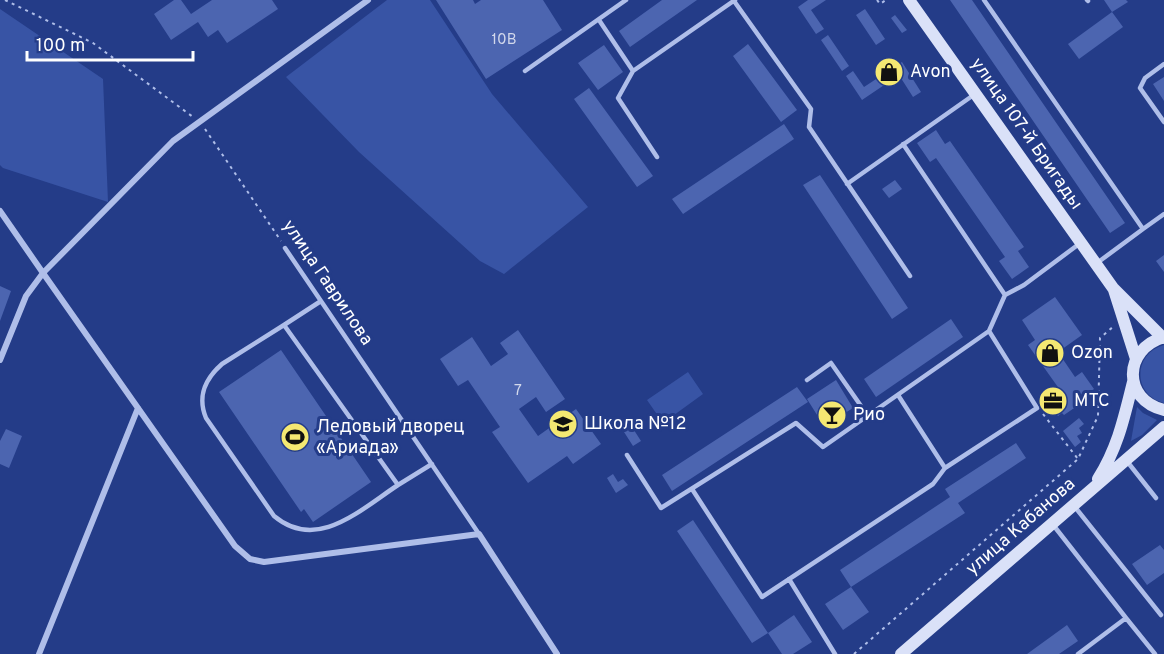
<svg xmlns="http://www.w3.org/2000/svg" width="1164" height="654" viewBox="0 0 1164 654" font-family="Overpass,sans-serif">
  <rect width="100%" height="100%" fill="#243c88"/>
  <path fill="#3854a5" d="M387,0H430L492,94L588,207L504,274L480,261L359,152L286,77Z
    M0,9L103,79L108,202L3,168L0,165Z
    M1164,345V403C1132,395 1133,353 1164,345Z
    M688,372L703,394L663,423L647,400Z
    M1137,407L1143,413L1157,420L1142,435L1131,441Z"/>
  <path fill="#4c65b0" d="M174,0H181L191,14L212,0H272L278,9L227,43L218,30L208,37L198,22L171,40L154,14Z
    M436,0H473L475,4L481,0H543L562,30L486,79Z
    M662,0H697L630,47L619,31Z
    M808,0H826L811,10L824,29L816,34L798,7Z
    M950,0H972L1125,223L1110,233Z
    M1104,0H1126L1128,2L1112,12Z
    M865,9L885,39L876,45L856,15Z
    M1112,12L1123,27L1079,59L1068,44Z
    M895,15L907,30L902,33L891,18Z
    M828,35L849,66L842,71L821,40Z
    M748,44L797,110L781,122L733,56Z
    M604,45L623,72L598,90L578,63Z
    M902,62L921,92L913,97L899,75L862,100L846,76L853,71L864,87Z
    M1164,77V101L1153,84Z
    M589,88L653,176L637,187L574,99Z
    M784,124L794,139L683,214L672,199Z
    M936,130L945,144L950,141L1024,247L1018,251L1029,267L1012,279L999,261L1005,257L936,158L930,162L917,143Z
    M820,175L908,308L892,319L803,185Z
    M895,180L902,189L889,198L882,189Z
    M1164,255V272L1156,261Z
    M0,286L11,291L0,321Z
    M1055,297L1082,335L1058,352L1075,377L1082,372L1094,389L1084,397L1086,400L1064,415L1062,413L1058,416L1046,399L1060,390L1028,345L1035,340L1022,320Z
    M951,319L963,337L876,397L864,379Z
    M518,330L565,399L546,412L536,397L519,409L538,436L576,409L601,444L573,464L567,456L528,483L492,432L500,427L468,380L458,386L440,359L472,337L491,366L508,354L500,343Z
    M281,350L371,482L313,522L304,509L301,512L219,392Z
    M836,380L853,408L824,426L807,399Z
    M797,387L808,402L672,491L662,475Z
    M1079,418L1084,424L1079,428L1082,433L1077,436L1081,442L1075,447L1063,431Z
    M632,427L641,441L633,446L624,432Z
    M6,429L22,436L9,468L0,464V441Z
    M1016,443L1026,458L958,503L965,513L851,587L840,570L950,497L945,489Z
    M613,474L618,482L623,479L628,485L616,493L607,478Z
    M693,520L768,633L752,643L677,531Z
    M1160,545L1164,550V573L1147,585L1132,564Z
    M851,587L869,612L843,630L825,604Z
    M794,615L812,642L793,654H782L768,633Z
    M1067,625L1078,641L1059,654H1027Z"/>
  <g fill="none" stroke-linecap="round" stroke-linejoin="round">
    <path stroke="#afbee9" stroke-width="2" stroke-dasharray="3 4.5" stroke-linecap="butt" d="M5,0L93,43L193,117
      M877,0L880,4L886,0
      M205,129L281,241
      M1043,414L1078,459
      M854,654L1078,459L1098,416L1100,338L1114,326"/>
    <path stroke="#afbee9" stroke-width="4.5" d="M984,0L1143,229L1097,263
      M1087,0L1088,1
      M734,1L811,109L809,127L910,276
      M599,20L633,71L735,0
      M1164,64L1145,78L1140,88L1164,122
      M525,71L626,0
      M633,71L618,98L657,157
      M903,144L1005,295L1024,285L1079,244
      M847,184L975,94
      M1143,229L1164,214
      M285,248L479,534
      M321,301L284,325L398,485L432,464
      M284,325L222,364C205,379 197,396 206,418L274,516C317,552 360,510 398,485
      M807,380L831,363L868,416
      M898,395L945,468L1037,408L989,331
      M627,455L661,508L796,423L823,447L989,331L1005,295
      M1126,460L1156,498
      M692,489L762,597L933,484L945,468
      M1075,507L1161,615
      M1054,526L1126,618L1078,654
      M789,579L835,654
      M1126,618L1155,654"/>
    <path stroke="#afbee9" stroke-width="6" d="M368,0L173,141L43,273L235,546L250,559L264,562L479,534L557,654
      M0,211L43,273L26,296L0,360
      M39,654L138,408"/>
    <path stroke="#dae1f8" stroke-width="12" d="M909,0L1113,288L1163,338
      M1114,290L1136,359
      M1164,337C1123,349 1122,400 1164,410
      M1098,479C1118,447 1124,418 1133,382
      M901,654L1164,427"/>
  </g>
  <defs>
    <g id="shop-disc" transform="scale(1.5)"><circle r="9.5" fill="#f4e872" stroke="#243c88"/><path d="M-5-2.5h2.3a2.7 3.5 0 0 1 5.4 0H5L5.5 6h-11ZM-1.5-2.5h3a1.5 2.3 0 0 0-3 0Z" fill="#111"/></g>
    <g id="office-disc" transform="scale(1.5)"><circle r="9.5" fill="#f4e872" stroke="#243c88"/><path d="M-6-3h4V-5.5h4V-3h4V5H-6ZM-1-4.5V-3h2v-1.5ZM-6 0V1H6V0Z" fill="#111"/></g>
    <g id="bar-disc" transform="scale(1.5)"><circle r="9.5" fill="#f4e872" stroke="#243c88"/><path d="M-6-5H6L.8 .8V4.5H3.5V6h-7V4.5H-.8V.8Z" fill="#111"/></g>
    <g id="school-disc" transform="scale(1.5)"><circle r="9.5" fill="#f4e872" stroke="#243c88"/><path d="M0-5L7-2L0 1L-7-2ZM-4 1L0 2.5L4 1V4Q0 6-4 4Z" fill="#111"/></g>
    <g id="stadium-disc" transform="scale(1.5)"><circle r="9.5" fill="#f4e872" stroke="#243c88"/><path d="M0-5a6.5 5 0 1 0 0 10a6.5 5 0 1 0 0-10ZM-3.5-1.8h7v3.6h-7Z" fill="#111"/></g>
  </defs>
  <g fill-rule="evenodd">
    <use href="#shop-disc" x="889" y="72"/>
    <use href="#shop-disc" x="1050" y="353"/>
    <use href="#office-disc" x="1053" y="401"/>
    <use href="#bar-disc" x="832" y="415"/>
    <use href="#school-disc" x="563" y="424"/>
    <use href="#stadium-disc" x="295" y="437"/>
  </g>
  <g text-anchor="middle" dominant-baseline="central" stroke-width="6" stroke-linejoin="round" paint-order="stroke">
    <g font-size="15" fill="#d2d8eb">
      <text x="504" y="40">10В</text>
      <text x="518" y="391">7</text>
    </g>
    <g font-size="18" fill="#fff" stroke="#243c88" text-anchor="start">
      <text x="910" y="72">Avon</text>
      <text x="1071" y="353">Ozon</text>
      <text x="1074" y="401">МТС</text>
      <text x="853" y="415">Рио</text>
      <text x="584" y="424">Школа №12</text>
      <text x="316" y="427">Ледовый дворец<tspan x="316" dy="21">«Ариада»</tspan></text>
    </g>
    <g font-size="18" fill="#fff" stroke="#243c88">
      <text transform="translate(1026 134) rotate(55)">улица 107-й Бригады</text>
      <text transform="translate(327 283) rotate(56)">улица Гаврилова</text>
      <text transform="translate(1021 527) rotate(-41)">улица Кабанова</text>
    </g>
  </g>
  <path d="M27 51v9h166v-9" fill="none" stroke="#ffffff" stroke-width="3"/>
  <text x="36" y="51" font-size="18" fill="#ffffff" stroke="#243c88" stroke-width="4.5" paint-order="stroke">100 m</text>
</svg>
